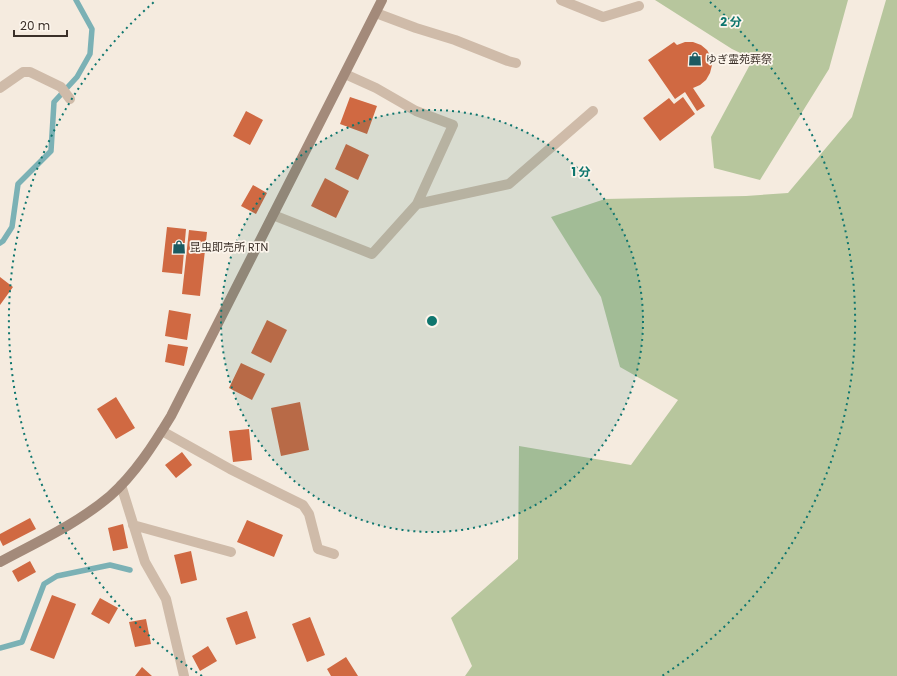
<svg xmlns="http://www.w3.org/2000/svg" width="897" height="676" viewBox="0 0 897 676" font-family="Poppins,'Noto Sans JP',sans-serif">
  <rect width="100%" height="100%" fill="#f5ebdf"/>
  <path fill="#b7c69d" d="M655,0H848L829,69L760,180L714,168L711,137L753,59L732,49Z
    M886,0H897V676H465L472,666L451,618L518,559L519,446L631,465L678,400L620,367L601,297L551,217L605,199L746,196L788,193L852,117Z"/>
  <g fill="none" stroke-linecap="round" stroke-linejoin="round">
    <path stroke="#7bb1b5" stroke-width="5.5" d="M0,243L3,241L12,227L18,184L51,151L54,102L77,77L90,54L92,29L76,0
      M0,648L22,642L44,584L57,576L110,565L130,570"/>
  </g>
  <path fill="#d06942" d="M674,42L677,45L685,42H693L701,45L707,50L711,57L712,65L710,73L706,80L700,85L693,88L705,106L697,111L685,92L675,99L648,60Z
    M350,97L377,106L367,134L340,124Z
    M683,97L695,114L660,141L643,118L669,98L674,104Z
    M246,111L263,120L250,145L233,136Z
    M346,144L369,155L358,180L335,169Z
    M325,178L349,191L336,218L311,206Z
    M253,185L267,193L256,214L241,206Z
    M167,227L186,229L182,274L162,272Z
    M189,230L207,232L200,296L182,294Z
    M0,277L13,287L0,305Z
    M169,310L191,314L187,340L165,336Z
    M267,320L287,330L271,363L251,353Z
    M168,344L188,347L184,366L165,362Z
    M241,363L265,374L252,400L229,388Z
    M116,397L135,428L116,439L97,409Z
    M300,402L309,450L281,456L271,408Z
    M249,429L252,460L233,462L229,431Z
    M182,452L192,465L176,478L165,465Z
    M30,518L36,529L3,546L0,540V534Z
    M247,520L283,535L274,557L237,542Z
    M123,524L128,548L113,551L108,528Z
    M191,551L197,580L181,584L174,555Z
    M30,561L36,572L18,582L12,571Z
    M52,595L76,604L54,659L30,650Z
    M100,598L118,608L109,624L91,614Z
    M247,611L256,638L236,645L226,618Z
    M310,617L325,655L307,662L292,624Z
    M146,619L151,644L135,647L129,622Z
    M208,646L217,661L200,671L192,656Z
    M346,657L358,676H331L327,669Z
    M142,667L152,676H135Z"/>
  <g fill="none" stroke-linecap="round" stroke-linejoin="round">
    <path stroke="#cfbba9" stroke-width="10" d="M0,88L23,72H30L61,87L70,99"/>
    <path stroke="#cfbba9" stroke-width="10" d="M561,0L603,17L639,6
      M376,13L416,28L455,40L508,61L516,63
      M345,74L376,88L416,111L453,125L417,204
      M273,215L372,254L417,204L509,184L593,111
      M162,431L230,469L303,505L309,514L318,549L334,554
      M121,485L145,562L166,599L184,676
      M133,525L231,552"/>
    <path stroke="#a38a7a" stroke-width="10" d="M0,562C37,542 77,524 110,496C135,474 154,444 171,416L382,0"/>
  </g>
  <circle cx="432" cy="321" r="211" fill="#0f766e" fill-opacity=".12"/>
  <g fill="none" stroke="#0f766e" stroke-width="2" stroke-dasharray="2 4">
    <circle cx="432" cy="321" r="211"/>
    <path d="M202 676A423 423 0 0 1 154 2M710 2A423 423 0 0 1 662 676"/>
  </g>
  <defs>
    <g id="shop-bare" transform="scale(1.08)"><path d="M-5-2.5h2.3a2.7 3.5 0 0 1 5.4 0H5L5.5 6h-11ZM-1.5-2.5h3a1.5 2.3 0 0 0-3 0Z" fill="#1b5a61" stroke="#fcf5ec" stroke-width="2.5" paint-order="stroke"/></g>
  </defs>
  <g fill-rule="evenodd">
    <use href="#shop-bare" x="695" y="59"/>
    <use href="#shop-bare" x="179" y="247"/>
  </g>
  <g text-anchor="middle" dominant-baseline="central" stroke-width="3.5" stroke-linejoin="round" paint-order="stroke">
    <g font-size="11" fill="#3b3029" stroke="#fcf5ec" text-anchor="start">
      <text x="706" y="59">ゆぎ霊苑葬祭</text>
      <text x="190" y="247">昆虫即売所 RTN</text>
    </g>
  </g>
  <circle cx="432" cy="321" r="6" fill="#0f766e" stroke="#fcf5ec" stroke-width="2"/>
  <g font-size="12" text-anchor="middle" font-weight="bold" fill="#0f766e" stroke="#fcf5ec" stroke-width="3.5" stroke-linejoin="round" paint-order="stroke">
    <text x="731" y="26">2 分</text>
    <text x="581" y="176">1 分</text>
  </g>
  <path d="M14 30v6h53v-6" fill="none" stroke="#3b3029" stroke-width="2"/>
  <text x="20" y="30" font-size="12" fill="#3b3029" stroke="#fcf5ec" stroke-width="3" paint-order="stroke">20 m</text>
</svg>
